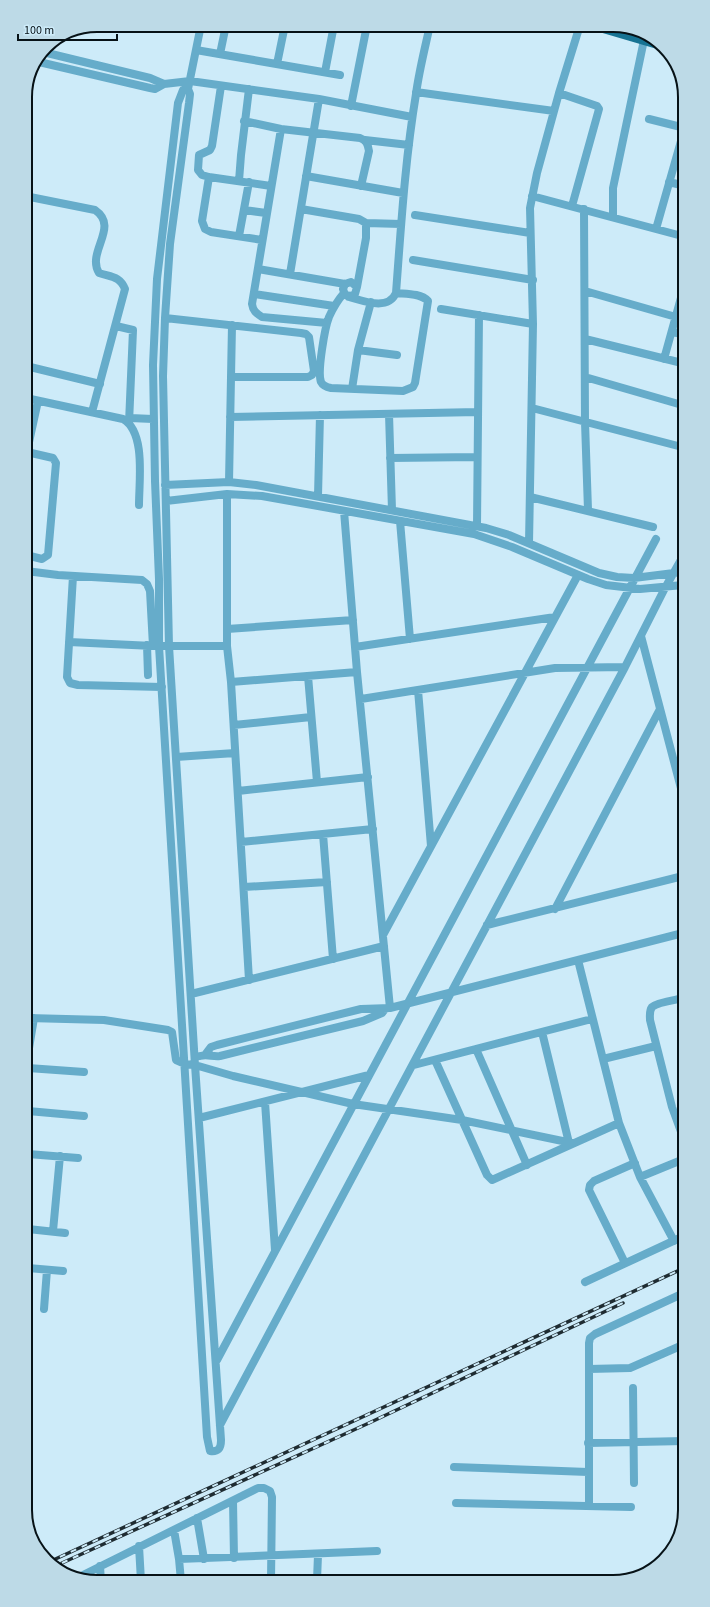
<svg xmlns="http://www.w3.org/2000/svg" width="710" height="1607" viewBox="0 0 710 1607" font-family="'Source Sans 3',sans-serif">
  <rect width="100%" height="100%" fill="#cdebf9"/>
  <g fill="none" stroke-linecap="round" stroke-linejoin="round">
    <path stroke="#66acca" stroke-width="8" d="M196,50L340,75
      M43,52L150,78L164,84
      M220,54L226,25
      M39,62L150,88L155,89L164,84L190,81L319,99L412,117
      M277,64L285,25
      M325,72L334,25
      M221,86L212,146L210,150L199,155L198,170L202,175L209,177L271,186
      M188,89L183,90L178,103L157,279L153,365L155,481L159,579V646L207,1437L210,1451C218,1452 221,1449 221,1440L195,1065L169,646L163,376L165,318L170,244L189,103L190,94L188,89L201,25
      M416,92L554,111
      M559,93L597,106L599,109L572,206
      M351,106L367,25
      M649,119L681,127
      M244,121L281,129L360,138C366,140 368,144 369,151L361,186
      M281,129L252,304C253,311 256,313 262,317L327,323
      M365,140L409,145
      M306,176L403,193
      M209,177L202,221L205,229L211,232L262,240
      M239,181L241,155L249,89
      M669,182L681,185
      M25,196L95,210C120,227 86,252 99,273C111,277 120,276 125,289L92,412
      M532,196L682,236
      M301,209L359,219L366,223V238L357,287
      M584,209L585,422L588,510
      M244,210L266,213
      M415,215L530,233
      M613,217V188L644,40
      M366,223L401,224
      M656,229L681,141
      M239,236L249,182
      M413,260L533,280
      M258,269L345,284L351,282L357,287L355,294L351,296L345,295L343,289L345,284
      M290,274L319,99
      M585,291L676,317
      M344,293C338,300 333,308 329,317C325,327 317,372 321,382C323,386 326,387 331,388L403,391L413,387L415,383L428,301C421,293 405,294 396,293
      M254,294L334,306
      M349,297C364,301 388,311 396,293C401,227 405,160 416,94C419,71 425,48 430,25
      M441,309L533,324
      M165,318L301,333L306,334L309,337L314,371L312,375L308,377H231
      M116,326L133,330L129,423
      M672,332L682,334
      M585,339L682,363
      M358,350L397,355
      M664,359L682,294
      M26,366L100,384
      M585,377L682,405
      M352,389L358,350L371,302
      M26,398L123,419C146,432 139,481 139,505
      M532,408L682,447
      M389,414L392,510
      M230,417L478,412
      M130,418L153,419
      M26,456L38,401
      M390,458L477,457
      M229,482L232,325
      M165,485L229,482L256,485L486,528L509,535L599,573L617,577L634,578L682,572
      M227,494V646L231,682L249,980
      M318,496L320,415
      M530,497L653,527
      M166,501L227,494L262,496L474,534L512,547L588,579L606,585L640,589L683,585
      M344,511L357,672L390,1008
      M400,521L410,639
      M477,526L479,315
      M529,543L533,324L530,208L537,173L559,93L580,25
      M26,555L42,559L48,555L56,463L53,458L27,452
      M26,571L58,575L142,580L147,584L150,591L153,646
      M73,576L67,677L70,683L78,685L162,687
      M227,629L353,620
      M641,636L683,796
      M69,642L153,646H227
      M147,645L148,675
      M355,647L555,617
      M308,676L317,782
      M231,682L357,672
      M418,690L431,846
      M361,699L555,668L625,667L665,588L682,558
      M234,725L311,717
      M176,757L235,753
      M238,791L368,777
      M323,834L333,959
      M241,842L373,829
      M244,887L327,882
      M555,909L660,709
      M487,925L683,876
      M383,935L578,575
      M578,960L619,1123L640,1177L674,1241
      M191,994L384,946
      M684,998C676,1000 658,1002 652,1007C649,1011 650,1016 650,1020L672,1107L684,1140
      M28,1018L104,1020L168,1030L172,1032L176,1060L185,1064L195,1065L233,1076L353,1104L462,1120L572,1143
      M542,1032L569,1143
      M476,1049L527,1165
      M28,1054L34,1018
      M205,1055L211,1047L217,1045L361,1009L390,1008L683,933
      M200,1056C207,1054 213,1057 220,1056L363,1021L382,1013L385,1009
      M603,1059L656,1046
      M435,1060L487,1175L492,1180L619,1123
      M414,1065L592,1019
      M28,1068L84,1072
      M265,1102L275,1250
      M28,1111L84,1116
      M199,1118L369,1075
      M28,1154L78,1158
      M640,1177L684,1159
      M28,1229L65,1233
      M53,1231L60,1156
      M625,1263L589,1190L590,1185L594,1181L635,1163
      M28,1268L63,1271
      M585,1282L684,1236
      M44,1309L47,1270
      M681,1346L685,1356
      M217,1360L656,539
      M589,1369L630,1368L685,1344
      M633,1388L634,1483
      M220,1425L625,667
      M588,1443L685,1441
      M454,1467L588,1472
      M233,1501L234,1558
      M456,1503L631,1507
      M589,1506V1343L590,1338L595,1334L684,1293
      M197,1518L204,1559
      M174,1530L179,1559L181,1581
      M139,1546L141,1581
      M179,1559L377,1551
      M100,1566L101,1582
      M79,1577L258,1488H264L270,1491L272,1497L271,1581
      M317,1580L318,1555"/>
    <path stroke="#177393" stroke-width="10" d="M593,25L661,45"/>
    <g stroke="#1f2c32" stroke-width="3.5">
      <path id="rail" d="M49,1562L684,1268
        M62,1563L369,1423L623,1303"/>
    </g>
    <use href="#rail" stroke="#cdebf9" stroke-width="2" stroke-dasharray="6" stroke-linecap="butt"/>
  </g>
  <path d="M0 0H710V1607H0ZM97 32H613A65 65 0 0 1 678 97V1510A65 65 0 0 1 613 1575H97A65 65 0 0 1 32 1510V97A65 65 0 0 1 97 32Z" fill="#bddae7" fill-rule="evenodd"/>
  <path fill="none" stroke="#071217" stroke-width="2" d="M97 32H613A65 65 0 0 1 678 97V1510A65 65 0 0 1 613 1575H97A65 65 0 0 1 32 1510V97A65 65 0 0 1 97 32Z"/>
  <path d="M18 34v6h99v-6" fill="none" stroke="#071217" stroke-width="2"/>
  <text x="24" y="34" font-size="12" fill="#071217" stroke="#cdebf9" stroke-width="3" paint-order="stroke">100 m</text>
</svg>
